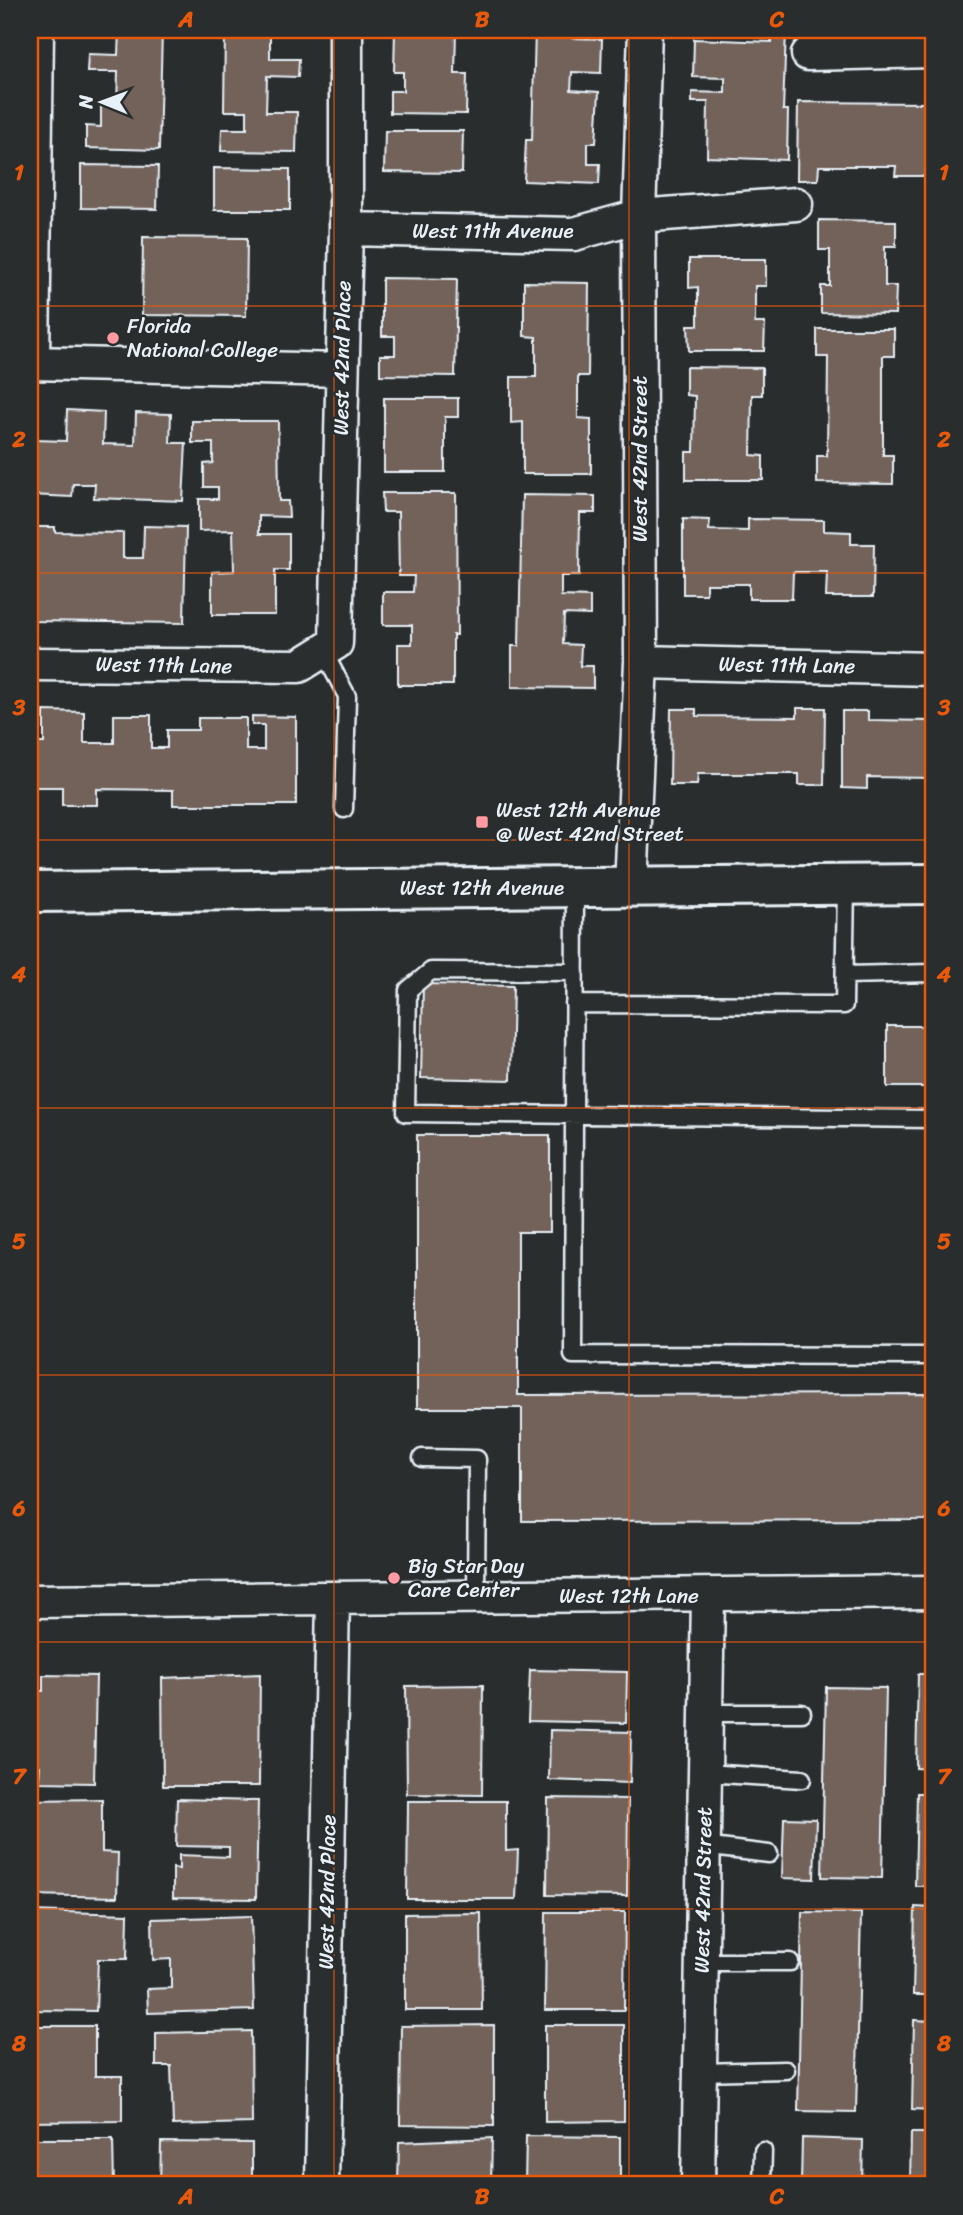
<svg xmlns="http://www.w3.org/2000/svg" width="963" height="2215" viewBox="0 0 963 2215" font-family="Sriracha,sans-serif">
  <rect width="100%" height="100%" fill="#2a2d2e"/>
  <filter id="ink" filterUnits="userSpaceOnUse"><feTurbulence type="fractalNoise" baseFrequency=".0143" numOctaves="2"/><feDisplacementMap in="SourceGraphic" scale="14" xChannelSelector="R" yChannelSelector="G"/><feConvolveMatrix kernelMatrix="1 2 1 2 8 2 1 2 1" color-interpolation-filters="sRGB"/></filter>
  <g filter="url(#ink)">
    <path fill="#72625a" stroke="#e8f1f8" stroke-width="2" d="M119,30H162L159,150L86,148V126L101,127V106H117L118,72H87L88,54L118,55Z
      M225,30H270V59H299L298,77L267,76L266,112H297L296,152L221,151L222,129H247V111H224Z
      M395,30H456L455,74H467L466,114L390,113V91H403V72H394Z
      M535,30H572V38L602,39L601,73L572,72L571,90L599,92L596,143H588V164H600L599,184L524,181L526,140H532Z
      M772,30L786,31L783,110H788L787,160L707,157L708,102H692V92L725,93V78L693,77L694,39L772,42Z
      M798,102L928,103V176H895L896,166H819L818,180H797Z
      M385,131H463L462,173L384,172Z
      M81,165L158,166L157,209L81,208Z
      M214,168L290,169V210H214Z
      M819,220L896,221V246H885V286H896L895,314L821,313V286H830V250H819Z
      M143,237L247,238L246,316L142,315Z
      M689,259H766V286H755V323H765L764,351H689L688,325H698V287L689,288Z
      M382,278L457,279L455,376L380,375V355H395V336H382Z
      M524,282L589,283L588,376H578V418L591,419V474H523V422L511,423V377H536V337L524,336Z
      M817,329H894V356H883V455H893V484L817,483V456H827L828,357H817Z
      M686,367L762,368V395H752L751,455L763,456V480H686V452H694L695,396L686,395Z
      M384,398H458V417H445V472H384Z
      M67,410L104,412L103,444L135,445L136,413L171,414L170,443H186L183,501L94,498L95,484H73L72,497L30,495V411H35L34,440L66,441Z
      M192,421H278L279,501H288L289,517L259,516V534H289V570H275V615H212V572L234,571L233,530L199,531V499H218V487H204V464L213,463V443H192Z
      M382,493H456L457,635H453V685H398V644H412V625H383V592H413L414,576H399L398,512H383Z
      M522,495L595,496V513H580L579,576H561V596L590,597V615L564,614L563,644L581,645L580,666H593V688L512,687V646H519Z
      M30,517V527H55V532L123,533V558H143L144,526L186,527L184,623L30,621Z
      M683,519L710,520L709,530L748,531V519L824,520V531L851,532V544H874L873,597H826L827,572H793L792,599H749V584H706V594H683Z
      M797,708H825L824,785H799V774H698L697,785H670L671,709H696V716L797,717Z
      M44,711L84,712V743H114V715H151V748H167V730H198V718H246V750H264V725H252V716L296,717V805H173V790L97,789V805H62V787H30V743H44Z
      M842,711H868V720L933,721V778L867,777V789L842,788Z
      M423,984L513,986L511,1080L421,1078Z
      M887,1026H933V1087H887Z
      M417,1135H550V1232H518V1395L933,1394V1520L522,1521V1408H417Z
      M530,1670L627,1672L626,1723L528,1721Z
      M260,1674L259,1786H163L162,1678Z
      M918,1674H933V1769L916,1768Z
      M43,1675L96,1676L94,1783L39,1782L40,1766H30V1691H43Z
      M483,1685L482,1795L407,1794L406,1686Z
      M826,1687L886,1688L882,1878L822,1877Z
      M550,1730L631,1732L630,1783L549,1780Z
      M917,1793H933V1886H915Z
      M548,1798L628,1799L627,1896L547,1895Z
      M102,1799V1852L118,1853L117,1897L30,1895V1800Z
      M177,1799L258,1801L256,1899L173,1898V1868L179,1869V1855L229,1857V1847L176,1846Z
      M408,1801H506V1851L518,1850L516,1899H407Z
      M784,1818L816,1819L814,1879L782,1878Z
      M915,1907L933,1908V1995H913Z
      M30,1911L128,1914L127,1959H98L96,2011L30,2010Z
      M546,1912H625L624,2010H545Z
      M802,1912L861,1913L856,2112L798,2111Z
      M481,1913L482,2010H405V1914Z
      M251,1916L254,2010L148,2013L147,1989L171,1988V1959L153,1960L152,1919Z
      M914,2020L933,2021V2110L912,2109Z
      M494,2025V2126L400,2125L401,2026Z
      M545,2025H624V2121L545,2122Z
      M30,2026H95V2076H122V2121L30,2122Z
      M251,2031L252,2123L173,2125L171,2066H156V2033Z
      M911,2133H933V2185H910Z
      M526,2136L620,2137V2185L525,2184Z
      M492,2138L491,2185H398L399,2142Z
      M802,2138L863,2140L862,2185H801Z
      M30,2139H113L114,2185H30Z
      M161,2142L252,2143V2184L160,2185Z"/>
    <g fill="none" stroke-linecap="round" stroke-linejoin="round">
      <g stroke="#e8f1f8" stroke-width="21">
        <path id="service" d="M323,651L347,696L344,809
          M575,888L573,1355L933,1356
          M575,972L431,971L408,990L406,1113L933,1119
          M845,975L933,973
          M574,1004L844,1005L846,885
          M422,1458L477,1459L476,1598
          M706,1713H802
          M705,1773L802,1779
          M703,1846L769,1854
          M702,1962H790
          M700,2072L786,2070
          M762,2185L763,2151"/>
      </g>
      <g stroke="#e8f1f8" stroke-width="37">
        <path id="minor" d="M808,54L933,51
          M346,229L574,234L639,216L796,204
          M30,363L342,370
          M33,363L37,30
          M641,662L933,669
          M30,664L299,666L336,643L346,229V30
          M631,888L641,662L639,216L645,30
          M30,1601L933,1592
          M322,2185L333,1598
          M698,2185L708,1596"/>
      </g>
      <g stroke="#e8f1f8" stroke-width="44">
        <path id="secondary" d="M30,892L933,884"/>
      </g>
      <use href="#service" stroke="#2a2d2e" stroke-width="16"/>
      <use href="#minor" stroke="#2a2d2e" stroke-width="32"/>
      <use href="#secondary" stroke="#2a2d2e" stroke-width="38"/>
    </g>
  </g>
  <path fill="none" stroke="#e8590c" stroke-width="2" stroke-opacity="0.55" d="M334,30V2185M629,30V2185M30,306H933M30,573H933M30,840H933M30,1108H933M30,1375H933M30,1642H933M30,1909H933"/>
  <g fill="#ff9aa2" stroke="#2a2d2e" stroke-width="2.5">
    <circle cx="113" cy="338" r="7"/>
    <rect x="475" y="815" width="14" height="14" rx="3.5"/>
    <circle cx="394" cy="1578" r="7"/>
  </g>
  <g text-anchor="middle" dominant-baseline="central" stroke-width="5" stroke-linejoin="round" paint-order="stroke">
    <g font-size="21" fill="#e8f1f8" stroke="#2a2d2e">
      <text x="493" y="231">West 11th Avenue</text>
      <text transform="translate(342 358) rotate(-89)">West 42nd Place</text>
      <text transform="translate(640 459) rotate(-90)">West 42nd Street</text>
      <text transform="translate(164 665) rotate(1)">West 11th Lane</text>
      <text transform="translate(787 665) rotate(1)">West 11th Lane</text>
      <text x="482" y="888">West 12th Avenue</text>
      <text x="629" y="1596">West 12th Lane</text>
      <text transform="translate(703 1890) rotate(-89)">West 42nd Street</text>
      <text transform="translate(327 1892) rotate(-89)">West 42nd Place</text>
    </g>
    <g font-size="21" fill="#e8f1f8" stroke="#2a2d2e" text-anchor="start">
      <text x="127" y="326">Florida<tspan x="127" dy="24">National College</tspan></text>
      <text x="496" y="810">West 12th Avenue<tspan x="496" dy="24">@ West 42nd Street</tspan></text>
      <text x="408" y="1566">Big Star Day<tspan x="408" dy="24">Care Center</tspan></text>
    </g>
  </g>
  <rect width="963" height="2215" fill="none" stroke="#2a2d2e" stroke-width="77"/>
  <g transform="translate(102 102) rotate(271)" stroke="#2a2d2e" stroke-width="5" paint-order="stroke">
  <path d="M0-5L12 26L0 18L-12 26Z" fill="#e8f1f8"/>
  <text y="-10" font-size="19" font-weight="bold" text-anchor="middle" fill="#e8f1f8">N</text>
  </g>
  <rect x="38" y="38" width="887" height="2138" fill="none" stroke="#e8590c" stroke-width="2.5"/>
  <g font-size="23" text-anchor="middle" font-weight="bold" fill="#e8590c">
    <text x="186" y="27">A</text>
    <text x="482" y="27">B</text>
    <text x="777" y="27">C</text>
    <text x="19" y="180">1</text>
    <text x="944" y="180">1</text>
    <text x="19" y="447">2</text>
    <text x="944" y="447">2</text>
    <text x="19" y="715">3</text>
    <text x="944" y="715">3</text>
    <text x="19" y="982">4</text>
    <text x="944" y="982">4</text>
    <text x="19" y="1249">5</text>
    <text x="944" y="1249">5</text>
    <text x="19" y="1516">6</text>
    <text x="944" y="1516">6</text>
    <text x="19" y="1784">7</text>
    <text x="944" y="1784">7</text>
    <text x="19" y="2051">8</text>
    <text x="944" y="2051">8</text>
    <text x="186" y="2204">A</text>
    <text x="482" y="2204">B</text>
    <text x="777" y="2204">C</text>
  </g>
</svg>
